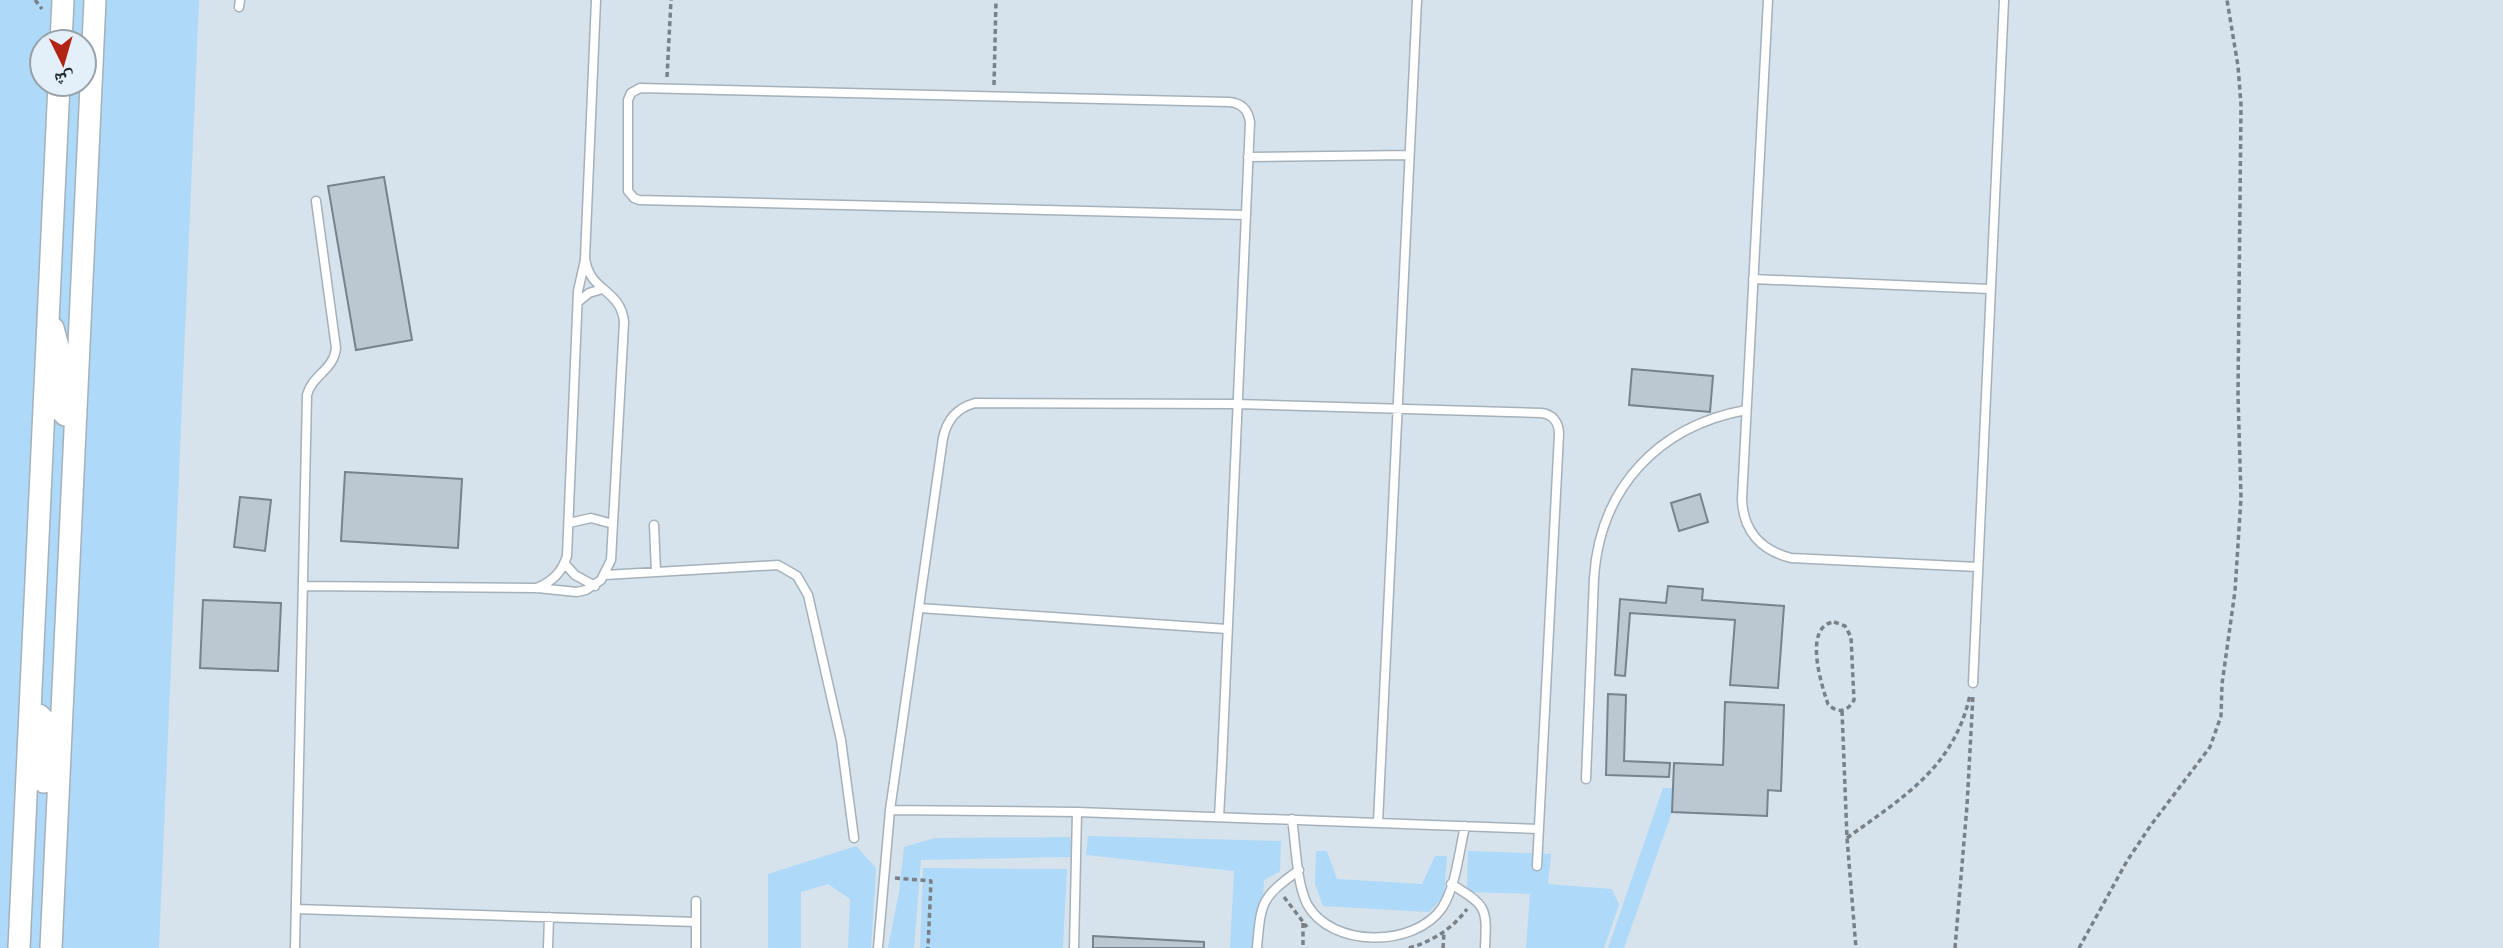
<svg xmlns="http://www.w3.org/2000/svg" width="2503" height="948" viewBox="0 0 2503 948" font-family="Spectral,'Noto Naskh Arabic',serif">
  <rect width="100%" height="100%" fill="#d6e2ec"/>
  <path fill="#afd9f8" fill-rule="evenodd" d="M0,0H199L159,948H0ZM42,42H84V84H42Z
    M1663,788H1673L1672,812L1624,948H1608Z
    M1088,836L1281,841L1280,871L1264,880L1260,948H1230L1234,871L1086,855Z
    M1070,837L1072,857L921,860L914,948H888L899,892L904,847L935,838Z
    M856,846L876,868L871,948H848L850,899L828,884L801,892V948H768V874Z
    M1316,851H1327L1337,879L1422,884L1435,856H1447L1444,896L1429,912L1323,906L1315,884Z
    M1468,851L1551,854L1548,884L1612,889L1619,905L1604,948H1526L1530,894L1467,892Z
    M923,868L1067,869L1063,948H920Z"/>
  <path fill="#bbc8d2" stroke="#77838c" stroke-width="2" d="M384,177L412,340L356,350L328,186Z
    M1632,369L1713,376L1710,412L1629,405Z
    M345,472L462,479L458,548L341,541Z
    M1700,494L1708,522L1679,531L1671,503Z
    M240,497L271,500L265,551L234,547Z
    M1668,586L1703,589L1702,600L1784,606L1778,688L1730,685L1735,620L1630,613L1625,676L1615,675L1620,599L1666,603Z
    M203,600L281,603L278,671L200,668Z
    M1608,694L1626,695L1624,761L1670,763L1669,777L1606,775Z
    M1725,702L1784,705L1781,791L1768,790L1767,816L1672,812L1674,763L1723,765Z
    M1093,936L1204,942V948H1093Z"/>
  <g fill="none" stroke-linecap="round" stroke-linejoin="round">
    <g stroke="#a4b1ba" stroke-width="11">
      <path id="service" d="M1768,0L1742,499C1743,530 1760,550 1791,558L1978,567
        M239,7L240,0
        M1248,157L1409,155
        M1753,279L1990,289
        M578,302L589,293L602,289
        M569,523L591,518L613,524
        M654,525L656,572
        M565,564L575,575L595,586
        M605,575L778,565L797,576L808,595L841,740L854,838
        M303,586L537,588L577,592L586,590L601,580L611,560L624,322C621,289 589,292 585,258L596,0
        M537,588C553,581 562,572 567,556L578,291L585,260
        M919,608L1227,629
        M1973,683L2004,0
        M1586,779L1594,578C1600,488 1658,426 1746,410
        M890,810L1077,812L1539,829
        M1219,817L1222,762L1250,122C1248,110 1242,103 1229,102L640,88L631,93L628,100V191L634,198L639,200L1246,215
        M1292,819C1296,844 1296,881 1307,904C1331,948 1414,948 1442,908C1456,886 1459,852 1465,826
        M1378,823L1417,0
        M1451,884C1487,906 1487,907 1485,948
        M296,909L696,922
        M295,948L307,395C312,375 334,370 336,348L316,201
        M548,948L549,917
        M696,948V901
        M878,948L890,810L943,438C947,419 957,408 975,403L1237,404L1541,413C1552,414 1559,422 1559,434L1537,866
        M1074,948L1077,812
        M1257,948C1261,901 1261,898 1299,870"/>
    </g>
    <g stroke="#a4b1ba" stroke-width="24">
      <path id="tertiary" d="M61,42L63,0
        M53,328L61,358L59,408L65,415L76,416
        M30,716L39,715L46,722L44,782
        M19,948L59,84
        M51,948L95,0"/>
    </g>
    <path stroke="#798187" stroke-width="3.5" stroke-dasharray="5 3.5" stroke-linecap="butt" d="M35,0L42,9
      M667,77L671,0
      M994,85L996,0
      M1834,622L1845,626L1851,637L1854,700C1848,712 1837,714 1828,704C1821,684 1803,626 1834,622Z
      M1842,711L1847,838L1856,948
      M1847,838C1903,797 1954,768 1970,695
      M895,878L931,881L928,948
      M1284,897L1307,927
      M1303,923V948
      M1409,948C1433,941 1452,929 1467,909
      M1443,948L1444,932
      M1955,948L1967,806L1973,695
      M2079,948L2127,861L2151,825L2210,747L2221,716L2222,684L2235,591L2241,498L2238,395L2241,105L2238,66L2227,0"/>
    <use href="#service" stroke="#fff" stroke-width="8"/>
    <use href="#tertiary" stroke="#fff" stroke-width="21"/>
  </g>
  <g transform="translate(63 63) rotate(175)"><circle r="33" fill="#e3f0fa" stroke="#97a1a8" stroke-width="2"/>
  <path d="M0-5L12 26L0 18L-12 26Z" fill="#b22414"/>
  <text y="-10" font-size="19" font-weight="bold" text-anchor="middle" fill="#252a2d">ش</text>
  </g>
</svg>
